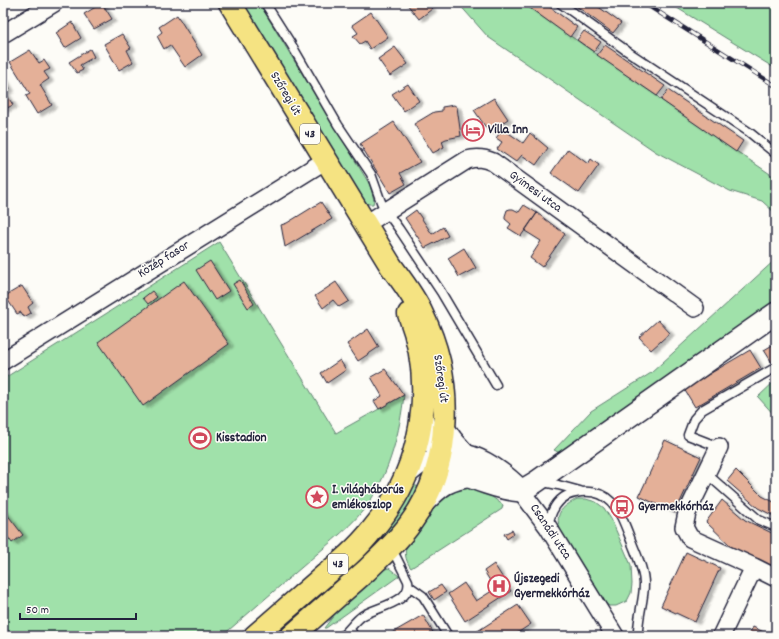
<svg xmlns="http://www.w3.org/2000/svg" width="779" height="639" viewBox="0 0 779 639" font-family="Dekko,sans-serif">
  <defs>
    <filter id="shadow"><feDropShadow dx="4.5" dy="2.5" stdDeviation="1" flood-color="#0004"/></filter>
  </defs>
  <rect width="100%" height="100%" fill="#fdfcf7"/>
  <filter id="ink" filterUnits="userSpaceOnUse"><feTurbulence type="fractalNoise" baseFrequency=".025" numOctaves="2"/><feDisplacementMap in="SourceGraphic" scale="8" xChannelSelector="R" yChannelSelector="G"/><feConvolveMatrix kernelMatrix="1 2 1 2 8 2 1 2 1" color-interpolation-filters="sRGB"/></filter>
  <g filter="url(#ink)">
    <path fill="#a0e1aa" stroke="#618272" d="M242,3H259L370,185L374,200L373,204H368L362,198Z
      M458,3H523L657,96L661,100L776,178V214L762,201L730,191L656,152L488,37Z
      M669,3H776V69Z
      M219,242L336,433L404,395C400,431 390,471 370,501C354,525 330,542 309,561C280,586 251,611 222,636H3V379Z
      M776,259V300L721,343L564,455L554,450L591,411L651,373Z
      M776,380V417L758,397Z
      M464,484L488,494L503,505L502,509L411,568C407,563 404,555 406,548C407,543 412,539 415,535C423,524 432,512 436,500Z
      M412,485L420,487L401,519L378,546L372,541Z
      M577,499H586L596,502L604,508L611,519L631,565L632,584L631,593L627,601L616,606H609L604,602L597,589L560,529C554,512 564,506 577,499Z
      M366,547L371,553L306,612L300,606Z
      M389,568L399,576L326,628H324L338,610L385,569Z"/>
    <path fill="#e4b098" stroke="#22223b" filter="url(#shadow)" d="M102,3L112,19L94,29L84,14Z
      M406,3H427L432,9L419,19Z
      M523,3H544L577,27L570,37Z
      M572,3H593L621,23L613,33Z
      M371,12L388,37L370,49L365,41L360,44L353,36L358,33L352,25Z
      M177,15L202,55L185,67L170,45L164,49L157,36L162,32L159,27Z
      M72,22L81,38L65,48L56,33Z
      M584,31L601,42L594,52L577,40Z
      M122,34L131,48L127,50L133,62L119,70L104,44Z
      M605,45L665,86L657,96L597,55Z
      M395,47L408,64L390,76L378,59Z
      M90,49L94,57L80,65L83,70L77,73L69,62Z
      M30,50L39,63L44,60L50,69L44,72L49,79L40,85L52,105L37,114L26,96L30,94L10,62Z
      M3,77L10,89L5,92L13,105L3,110Z
      M408,84L419,101L404,111L392,94Z
      M668,90L743,141L736,152L661,100Z
      M494,98L508,119L489,132L474,110Z
      M454,105L457,107L461,136L446,139L442,141L444,147L433,153L414,124L434,112L442,111V107Z
      M394,122L420,162L400,173L406,184L390,193L360,144Z
      M503,129L523,143L530,133L548,148L536,165L522,155L516,162L497,149L502,142L496,138Z
      M568,149L588,164L591,159L599,165L579,193L551,173Z
      M321,202L332,219L285,247L281,225L287,223Z
      M524,205L537,213L521,236L508,228L511,224L505,219V216L507,210L510,209H513L519,212Z
      M416,210L432,234L443,227L448,236L425,248L405,218Z
      M537,213L565,234L542,267L530,258L541,241L525,231Z
      M464,248L476,268L459,277L448,258Z
      M210,261L229,291L215,300L196,270Z
      M240,280L254,304L248,308L233,284Z
      M184,281L229,344L143,406L98,342Z
      M336,282L349,301L339,307L333,300L323,308L315,296Z
      M22,286L33,303L28,307L31,313L24,317L21,312L17,314L5,296Z
      M152,291L157,297L148,304L143,298Z
      M658,320L670,333L651,350L639,337Z
      M368,329L379,347L358,361L347,344Z
      M776,343V369L764,350Z
      M750,350L761,368L695,407L684,389Z
      M340,360L346,370L327,383L321,373Z
      M385,369L404,395L379,409L374,401L382,396L371,377Z
      M665,440L701,457L675,513L639,496Z
      M736,470L762,496L776,503V517L758,508L727,481Z
      M722,500L745,520L776,535V568L734,549L706,522Z
      M3,509L23,535L12,543L3,530Z
      M512,530L514,534L507,539L504,534Z
      M686,552L720,568L695,622L661,606Z
      M494,564L511,591L465,621L448,594L464,583L476,601L495,589L484,571Z
      M441,585L446,592L434,600L429,592Z
      M518,605L531,624L513,636H474L473,634Z
      M423,615L435,636H391L390,634Z
      M753,627L772,636H748Z"/>
    <g fill="none" stroke-linecap="round" stroke-linejoin="round">
      <g stroke="#22223b" stroke-width="11">
        <path id="service" d="M265,3L291,44L338,125L371,174L381,202L386,211L399,229L441,292L496,385
          M560,3L627,51L749,132L776,154
          M719,447L688,435L694,419L702,410L773,369
          M707,474L759,520L776,527
          M543,482L558,485L580,491
          M548,526C551,510 558,496 575,493C613,485 621,515 632,543C637,556 644,570 644,584C644,601 637,619 638,636
          M409,586L423,596L448,636
          M350,629L354,636
          M342,636C349,630 355,621 362,616C375,607 413,603 408,581L391,547"/>
      </g>
      <g stroke="#22223b" stroke-width="20">
        <path id="minor" d="M3,34L54,3
          M366,224L467,160C477,157 484,158 493,162L695,308
          M3,361L326,160
          M444,425L453,438L468,455
          M719,447L687,513L684,527L690,538L754,567
          M405,478C416,468 425,460 440,457L430,441L424,416
          M521,491L548,527L615,636
          M425,504C442,487 448,481 474,478
          M721,636L754,567L776,578"/>
      </g>
      <g stroke="#22223b" stroke-width="24">
        <path id="tertiary" d="M447,454C475,451 502,472 521,491C498,489 474,479 453,470L449,467L440,457Z
          M521,491L536,482L776,313"/>
      </g>
      <g stroke="#22223b" stroke-width="25">
        <path id="primary" d="M230,3L391,266C402,281 414,296 422,314C454,379 454,464 410,524C398,541 382,555 367,570C342,592 317,614 292,636
          M255,636C278,616 301,596 324,576C341,562 358,548 372,530C423,470 437,387 409,314"/>
      </g>
      <use href="#service" stroke="#fdfcf7" stroke-width="8"/>
      <use href="#minor" stroke="#fdfcf7" stroke-width="17"/>
      <use href="#tertiary" stroke="#fdfcf7" stroke-width="21"/>
      <use href="#primary" stroke="#f5e382" stroke-width="22"/>
      <g stroke="#22223b" stroke-width="4.5">
        <path id="rail" d="M644,3L776,86"/>
      </g>
      <use href="#rail" stroke="#fdfcf7" stroke-width="3" stroke-dasharray="9" stroke-linecap="butt"/>
    </g>
  </g>
  <defs>
    <g id="hotel-ring" transform="scale(1.15)"><circle r="9.5" fill="#fdfcf7" stroke="#d1495b" stroke-width="1.5"/><path d="M-6-4.5h1.5V1H6V5H4.5V3h-9V5H-6ZM-4 0a1.8 1.8 0 1 1 3.6 0ZM.5 0V-2.5h3Q6-2.5 6 0Z" fill="#d1495b"/></g>
    <g id="stadium-ring" transform="scale(1.15)"><circle r="9.5" fill="#fdfcf7" stroke="#d1495b" stroke-width="1.5"/><path d="M0-5a6.5 5 0 1 0 0 10a6.5 5 0 1 0 0-10ZM-3.5-1.8h7v3.6h-7Z" fill="#d1495b"/></g>
    <g id="sight-ring" transform="scale(1.15)"><circle r="9.5" fill="#fdfcf7" stroke="#d1495b" stroke-width="1.5"/><path d="M0-6L1.8-2.2L6-1.7L2.9 1.2L3.7 5.4L0 3.3L-3.7 5.4L-2.9 1.2L-6-1.7L-1.8-2.2Z" fill="#d1495b"/></g>
    <g id="bus-ring" transform="scale(1.15)"><circle r="9.5" fill="#fdfcf7" stroke="#d1495b" stroke-width="1.5"/><path d="M-5-6H5V4H4V6H2V4H-2V6H-4V4H-5ZM-3.5-4V0h7V-4ZM-3.5 1.2v1.5H-2V1.2ZM2 1.2v1.5H3.5V1.2Z" fill="#d1495b"/></g>
    <g id="hospital-ring" transform="scale(1.15)"><circle r="9.5" fill="#fdfcf7" stroke="#d1495b" stroke-width="1.5"/><path d="M-5-5h3v3.5h4V-5h3V5h-3V1.5h-4V5h-3Z" fill="#d1495b"/></g>
  </defs>
  <g fill-rule="evenodd">
    <use href="#hotel-ring" x="473" y="130"/>
    <use href="#stadium-ring" x="200" y="438"/>
    <use href="#sight-ring" x="317" y="497"/>
    <use href="#bus-ring" x="622" y="507"/>
    <use href="#hospital-ring" x="499" y="586"/>
  </g>
  <g text-anchor="middle" dominant-baseline="central" stroke-width="3" stroke-linejoin="round" paint-order="stroke">
    <g fill="#fdfcf7" stroke="#646373" stroke-width="1">
      <rect x="300" y="124" width="20" height="20" rx="3"/>
      <rect x="328" y="554" width="20" height="20" rx="3"/>
    </g>
    <g font-size="12" font-weight="bold" fill="#22223b">
      <text x="310" y="134">43</text>
      <text x="338" y="564">43</text>
    </g>
    <g font-size="13" fill="#22223b" stroke="#fdfcf7">
      <text transform="translate(285 94) rotate(59)">Szőregi út</text>
      <text transform="translate(535 192) rotate(36)">Gyimesi utca</text>
      <text transform="translate(164 260) rotate(-32)">Közép fasor</text>
      <text transform="translate(440 379) rotate(82)">Szőregi út</text>
      <text transform="translate(550 532) rotate(56)">Csanádi utca</text>
    </g>
    <g font-size="13" font-weight="bold" fill="#22223b" stroke="#fdfcf7" text-anchor="start">
      <text x="488" y="130">Villa Inn</text>
      <text x="216" y="438">Kisstadion</text>
      <text x="332" y="490">I. világháborús<tspan x="332" dy="15">emlékoszlop</tspan></text>
      <text x="638" y="507">Gyermekkórház</text>
      <text x="514" y="579">Újszegedi<tspan x="514" dy="15">Gyermekkórház</tspan></text>
    </g>
  </g>
  <rect width="779" height="639" fill="none" stroke="#fdfcf7" stroke-width="16"/>
  <rect x="8" y="8" width="763" height="623" fill="none" stroke="#22223b" stroke-width="1.5" filter="url(#ink)"/>
  <path d="M20 613v6h116v-6" fill="none" stroke="#22223b" stroke-width="2"/>
  <text x="26" y="613" font-size="12" fill="#22223b" stroke="#fdfcf7" stroke-width="3" paint-order="stroke">50 m</text>
</svg>
